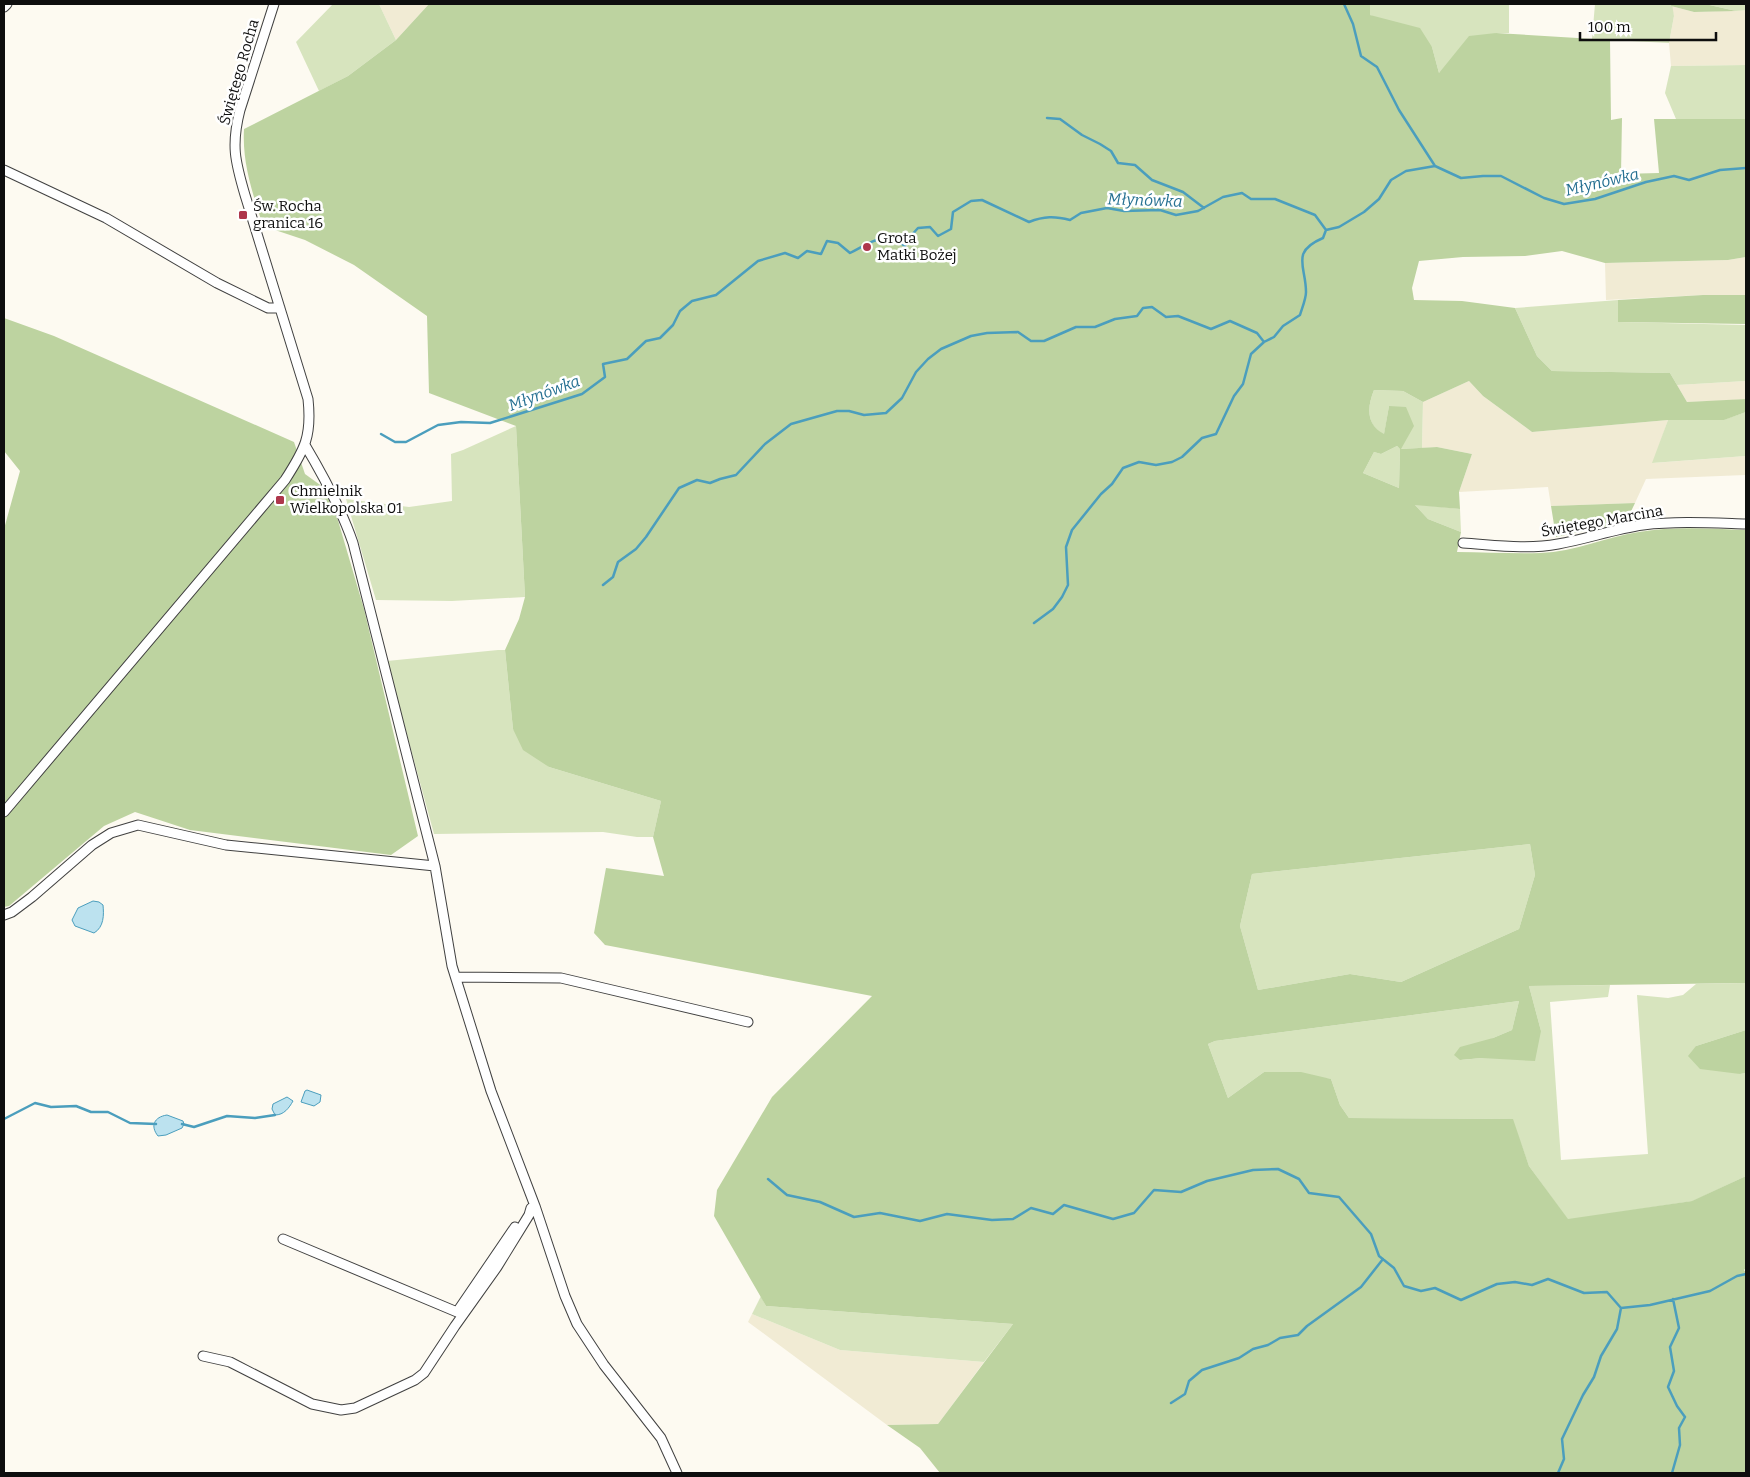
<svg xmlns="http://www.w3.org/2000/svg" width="1750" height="1477" viewBox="0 0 1750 1477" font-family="Bitter,serif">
  <rect width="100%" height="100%" fill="#fdfaf1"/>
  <path fill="#f1ebd4" d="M379,4H429L396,40Z
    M1671,6L1694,12L1746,10V65L1671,66L1669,43L1674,16Z
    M1746,257V295H1703L1606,300L1605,263L1728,260Z
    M1469,381L1483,396L1532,432L1668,420L1653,463L1746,456V481L1745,475L1646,479L1635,503L1551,506L1548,487L1459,492L1472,454L1437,447L1422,448L1423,402Z
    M1746,381V399L1719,401L1687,402L1677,385Z
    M752,1314L840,1350L984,1362L938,1424L887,1425L748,1322Z"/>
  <path fill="#d7e4be" d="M333,4H379L396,40L348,76L319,91L296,42Z
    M1370,4H1509V33H1496L1439,73L1432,47L1370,15Z
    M1595,4H1672L1674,16L1669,43L1592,39Z
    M1705,4H1746V10L1736,11Z
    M1746,65V119H1676L1665,93L1671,66Z
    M1618,300L1619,322L1746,325V381L1677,385L1670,373L1552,371L1537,356L1515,308Z
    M1374,390L1403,391L1423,402L1422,448L1400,449L1399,488L1363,473L1374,452L1381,454L1397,446L1400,449L1389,406L1384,435C1366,425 1367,407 1374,390Z
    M1746,412V456L1652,463L1668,420H1723Z
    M516,426L525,597L452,601L376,600L346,499L409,507L452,501L451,454L463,450Z
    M1414,504L1460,509L1461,532L1428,519Z
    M498,650H505L513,729L549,767L661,801L653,837H637L603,832L434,834L387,661Z
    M1530,844L1535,875L1519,929L1401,982L1350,974L1258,990L1240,926L1252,874Z
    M1746,983V1030L1696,1046L1740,1074L1746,1073V1176L1693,1201L1568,1220L1529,1166L1512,1119L1349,1118L1340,1105L1331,1079L1264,1072L1228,1098L1208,1044L1215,1041L1519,1001L1512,1030L1493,1038L1461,1060L1482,1058L1541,1031L1529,986L1610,985L1608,997L1550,1002L1561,1160L1648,1154L1637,995L1668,998L1683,995L1696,984Z
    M761,1296L766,1306L1013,1324L984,1362L840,1350L752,1314Z"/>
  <path fill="#bdd3a0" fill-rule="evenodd" d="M429,4H1370V15L1420,28L1432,47L1439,73L1469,36L1496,33L1610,40L1611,120L1622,118L1621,174L1659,173L1654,119H1746V257L1728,260L1605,263L1562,251L1525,256L1463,257L1419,261L1412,288L1414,300L1462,301L1515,308L1537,356L1552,371L1670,373L1687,402L1746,399V412L1724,420H1668L1532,432L1483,396L1469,381L1423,402L1403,391L1374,390C1367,407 1366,425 1384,434L1389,406L1406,407L1414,426L1401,449L1437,447L1472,454L1459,492L1460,509L1415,505L1428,519L1461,532L1457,552C1485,552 1513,554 1541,553C1574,552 1606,537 1639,532C1675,526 1710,529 1746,530V983L1529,986L1541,1031L1535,1061L1482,1058L1460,1060L1454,1055L1460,1047L1493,1038L1512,1030L1519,1001L1215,1041L1208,1044L1228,1098L1264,1072H1301L1331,1079L1340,1105L1349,1118L1513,1119L1529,1166L1568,1219L1692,1201L1746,1176V1268L1744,1270L1746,1273V1473H940L920,1448L887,1425L938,1424L1013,1324L766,1306L714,1216L717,1190L772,1097L872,996L605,945L594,933L606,868L664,876L653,837L661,801L549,767L523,750L513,729L505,650L519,619L525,597L516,426L429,393L427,316L354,265L305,240L263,226C253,194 242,164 244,129L348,76L396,40ZM1397,446L1400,449L1399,488L1363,473L1374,452L1381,454ZM1530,844L1535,875L1519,929L1401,982L1350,974L1258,990L1240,926L1252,874Z
    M1672,4H1705L1736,11L1694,12L1671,6Z
    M1703,295H1746V324L1618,322V300Z
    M4,318L54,336L294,442L305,474L323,487L337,517L364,609L418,836L391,855L190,830L135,812L104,826L9,906L4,907V529L20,471L4,451Z
    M1635,503L1626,522L1556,537L1551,506Z
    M1746,1030V1073L1740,1074L1700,1069L1688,1056L1696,1046Z"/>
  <path fill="#bce2ef" stroke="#4b9ebd" d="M93,901L99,902L103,905C104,915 104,927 94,933L75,926L72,920L78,908Z
    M307,1090L321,1095L320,1102L314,1106L301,1102L305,1091Z
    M287,1097L293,1101C289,1108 284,1115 275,1115L272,1109L273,1104Z
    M167,1115L183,1121L184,1124L182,1128L166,1135L158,1136C150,1126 154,1117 167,1115Z"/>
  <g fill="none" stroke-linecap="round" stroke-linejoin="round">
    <path stroke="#4b9ebd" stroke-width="2.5" d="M1344,4L1353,24L1361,56L1377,67L1399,110L1435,166
      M1047,118L1060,119L1082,135L1100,144L1111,151L1118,163L1135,165L1152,180L1183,192L1204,208
      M381,434L395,442H406L438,425L461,422L490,423L582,394L605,377L603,364L627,359L646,341L660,338L673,325L680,311L692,301L716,295L758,261L785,253L798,258L807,251L821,254L827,241L838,243L850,253C870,243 884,230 905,246L909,238L918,228L930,227L938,236L951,229L953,212L971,201L982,200L1029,222C1044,216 1055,216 1070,220L1081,213L1107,208L1124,211L1160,210L1176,215L1198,211L1223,197L1242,193L1251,199H1275L1315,215L1326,230L1339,227L1364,212L1379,199L1391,180L1406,171L1435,166L1461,178L1483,176H1501L1544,198L1564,204L1595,199L1646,182L1674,176L1689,180L1720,170L1746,168
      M603,585L613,577L618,562L636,549L646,537L679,488L697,480L710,483L720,479L736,475L765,444L791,424L837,411H849L864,415L886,413L902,398L916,372L928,359L941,349L971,336L987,333L1018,332L1031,341H1044L1076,327H1095L1115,319L1137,316L1143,308L1152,307L1166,317L1178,316L1211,329L1230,321L1257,333L1264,342L1274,337L1283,326L1300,315C1302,308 1306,299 1306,292C1306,266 1290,252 1323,238L1326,230
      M1034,623L1053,609L1062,597L1068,585L1066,547L1072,530L1101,494L1112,484L1123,468L1139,462L1156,465L1172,462L1182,457L1202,438L1216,434L1234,396L1243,384L1251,354L1264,342
      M4,1119L35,1103L51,1107L76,1106L91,1112H108L130,1123L156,1124
      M182,1124L194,1127L227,1116L255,1118L275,1115
      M768,1179L787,1195L820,1202L854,1217L880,1213L920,1221L947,1214L992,1220L1013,1219L1031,1208L1053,1214L1064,1205L1113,1219L1134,1213L1154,1190L1181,1192L1207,1181L1253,1170L1278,1169L1299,1179L1309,1193L1339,1197L1371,1234L1379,1256L1394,1268L1404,1286L1421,1291L1435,1288L1461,1300L1497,1284L1515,1282L1532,1285L1548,1279L1584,1293L1607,1292L1621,1308L1650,1305L1710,1291L1737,1276L1746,1274
      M1171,1403L1185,1394L1189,1381L1202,1370L1239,1358L1253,1349L1268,1345L1280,1338L1298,1335L1307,1326L1361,1287L1383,1259
      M1558,1473L1564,1459L1562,1439L1583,1395L1594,1377L1601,1356L1617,1329L1621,1308
      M1672,1473L1680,1445L1679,1428L1685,1417L1677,1406L1668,1387L1674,1371L1670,1347L1679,1328L1673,1299"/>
    <g stroke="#414141" stroke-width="11">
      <path id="minor" d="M4,7L7,4
        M4,170L106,218L217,283L268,308H280
        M305,445C324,477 341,508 353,543L435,866L452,966L491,1091L535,1206L565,1296L577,1324L604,1365L661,1438L677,1473
        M1463,543C1494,545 1527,550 1558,544C1587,539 1614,529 1643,525C1677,521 1712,523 1746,524
        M4,812L285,480C305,449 312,436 308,399L245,195C235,161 231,145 240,110L274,4
        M4,915L12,912L32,897L92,845L111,833L138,825L226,845L435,866
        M456,977L561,978L748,1022
        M283,1239L457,1312L515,1227
        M203,1356L230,1362L312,1404L341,1410L355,1408L415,1380L424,1373L455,1326L497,1267L529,1215L531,1208"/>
    </g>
    <use href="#minor" stroke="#fff" stroke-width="9"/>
  </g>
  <g fill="#ae364b" stroke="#fff" stroke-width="2">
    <rect x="238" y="210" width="10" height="10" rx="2.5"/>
    <circle cx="867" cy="247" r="5"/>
    <rect x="275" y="495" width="10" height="10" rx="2.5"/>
  </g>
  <g text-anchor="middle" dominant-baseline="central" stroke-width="5" stroke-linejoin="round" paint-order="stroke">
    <g font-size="15" fill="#0e0e0e" stroke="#fff">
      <text transform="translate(239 72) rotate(-74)">Świętego Rocha</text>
      <text transform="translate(1602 521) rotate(-10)">Świętego Marcina</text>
    </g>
    <g font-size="15" fill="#0e0e0e" stroke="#fff" text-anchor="start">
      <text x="253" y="206">Św. Rocha<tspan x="253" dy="17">granica 16</tspan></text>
      <text x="877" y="238">Grota<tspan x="877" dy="17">Matki Bożej</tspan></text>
      <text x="290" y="491">Chmielnik<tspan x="290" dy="17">Wielkopolska 01</tspan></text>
    </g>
    <g font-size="16" font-style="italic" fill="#267092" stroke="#fff">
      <text transform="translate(1602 182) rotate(-13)">Młynówka</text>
      <text transform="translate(1145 200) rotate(2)">Młynówka</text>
      <text transform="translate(544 393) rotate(-20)">Młynówka</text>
    </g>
  </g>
  <rect width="1750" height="1477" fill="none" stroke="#0e0e0e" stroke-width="10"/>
  <path d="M1580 32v8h136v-8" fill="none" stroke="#0e0e0e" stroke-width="2.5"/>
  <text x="1588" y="32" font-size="15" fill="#0e0e0e" stroke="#ffffff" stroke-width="4" paint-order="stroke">100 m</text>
</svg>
